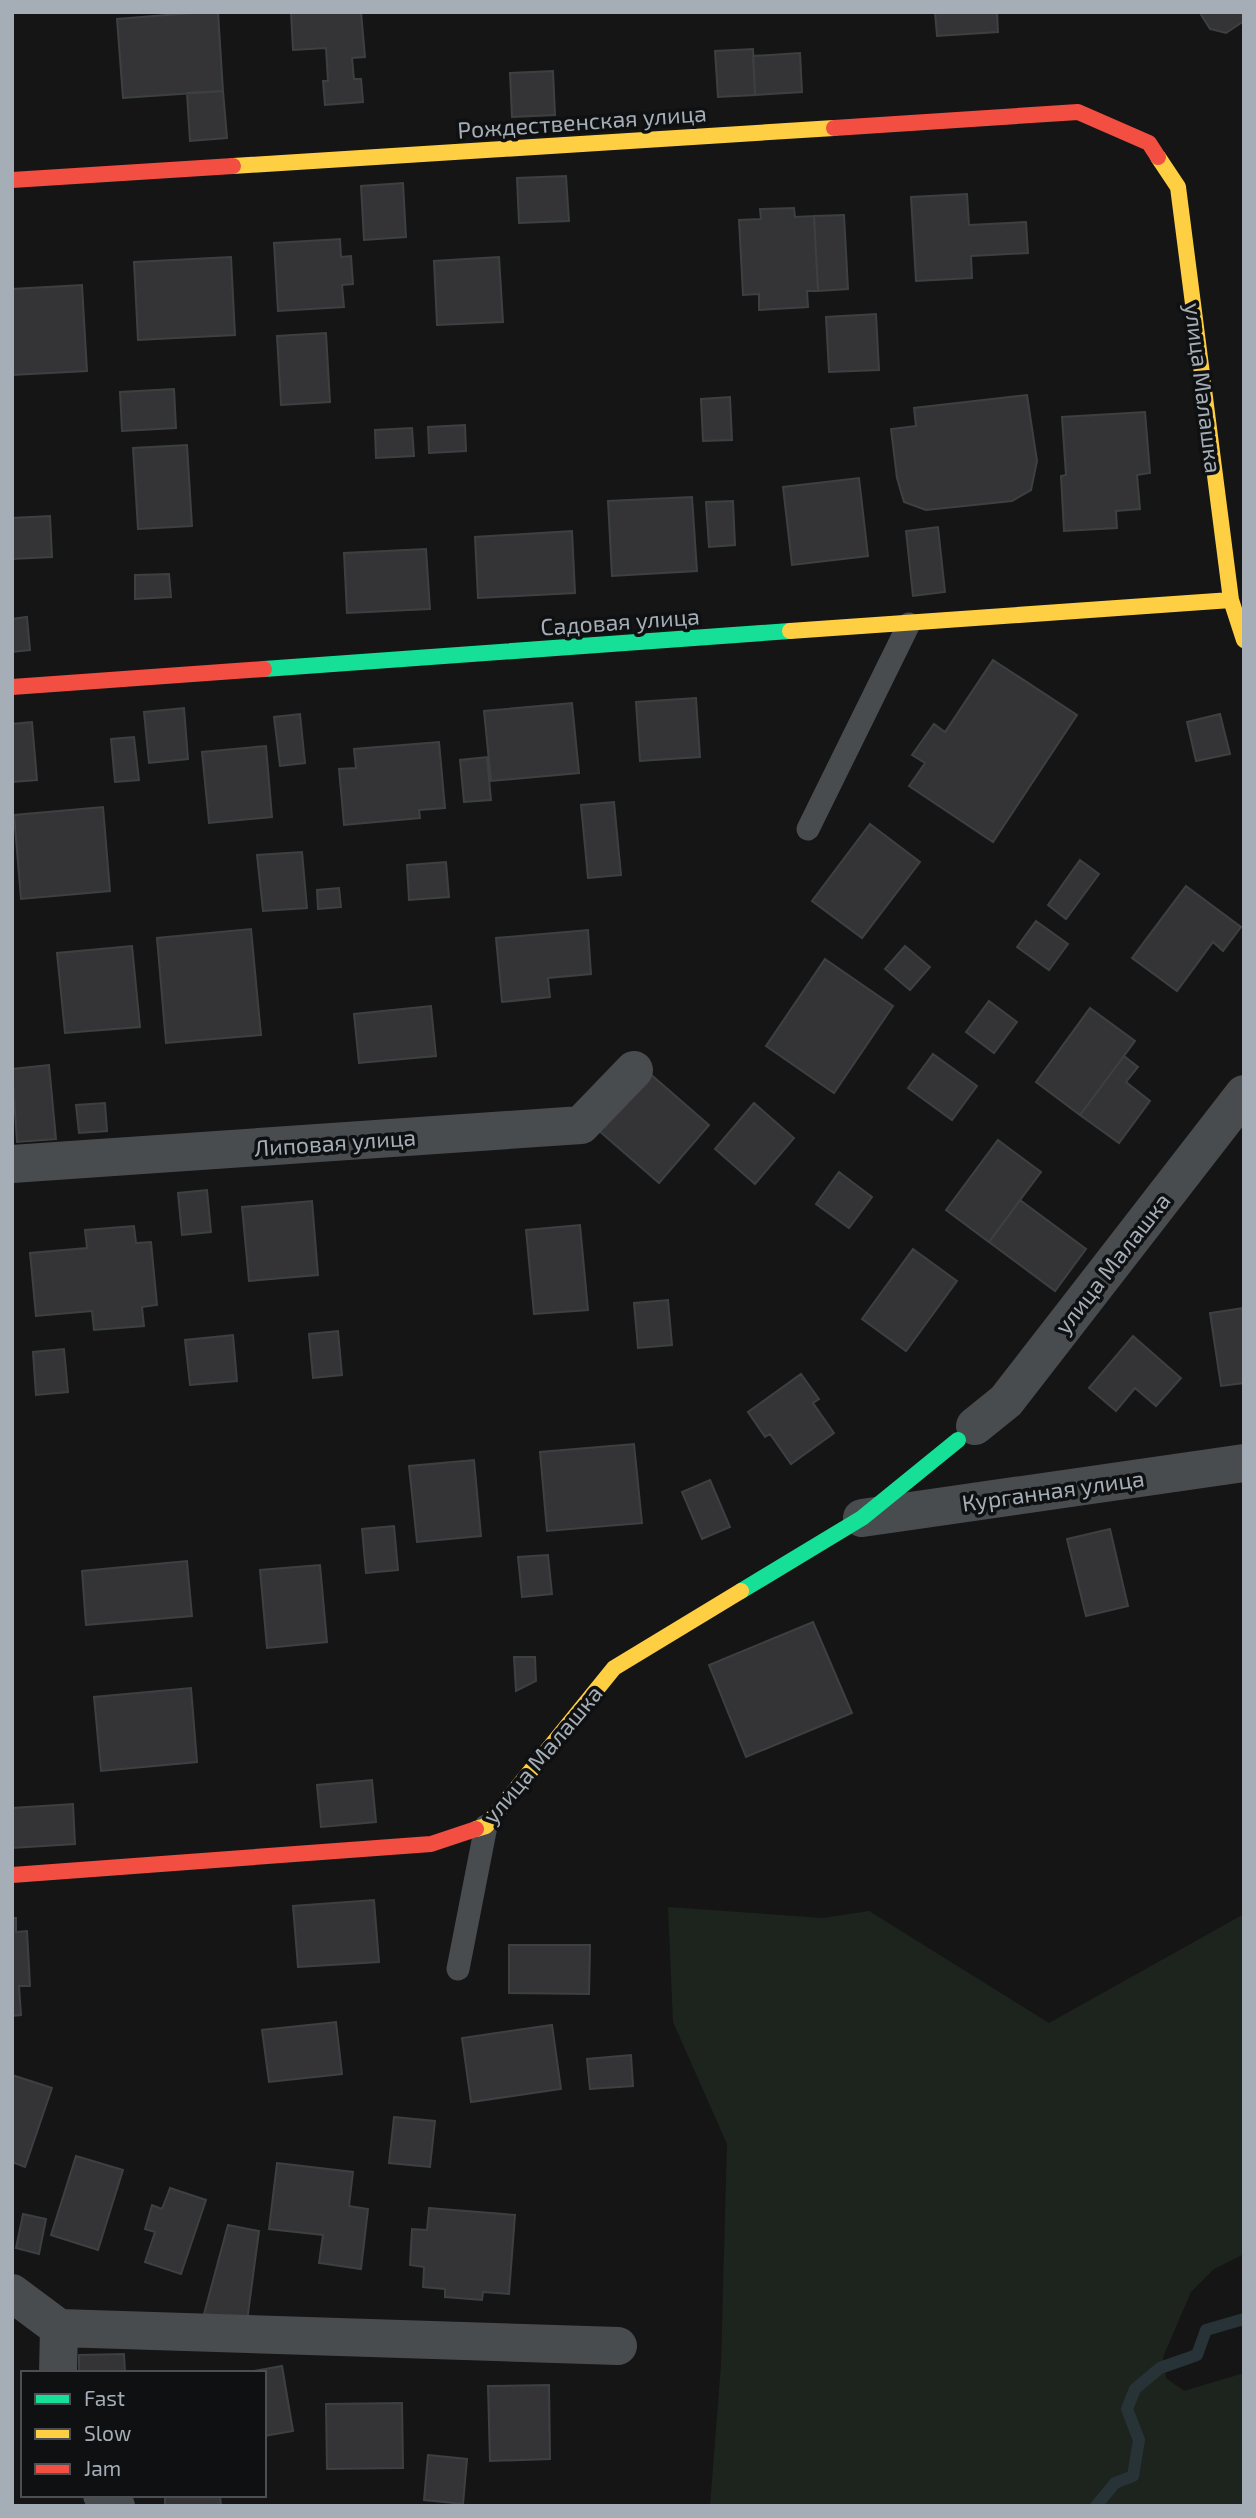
<svg xmlns="http://www.w3.org/2000/svg" width="1256" height="2518" viewBox="0 0 1256 2518" font-family="'Exo 2',sans-serif">
  <rect width="100%" height="100%" fill="#151515"/>
  <path fill="#1d241d" d="M668,1907L823,1918L869,1911L1049,2023L1244,1914V2254L1214,2269L1191,2292L1163,2357L1166,2378L1184,2391L1244,2373V2506H710L721,2365L727,2144L673,2022Z"/>
  <g fill="none" stroke-linecap="round" stroke-linejoin="round">
    <path stroke="#283338" stroke-width="12" d="M1096,2506L1115,2483L1133,2476L1139,2440L1127,2409L1135,2389L1160,2368L1197,2355L1206,2330L1244,2319"/>
  </g>
  <path fill="#343436" stroke="#3d4041" stroke-width="2" d="M204,12H218L223,91L123,98L117,19Z
    M291,12H361L365,57L352,58L354,79H361L363,102L325,105L323,81H328L326,48L293,50Z
    M935,12H997L998,32L937,36Z
    M1244,12V21L1226,33L1210,29L1200,13Z
    M753,49L755,95L718,97L715,51Z
    M800,53L802,92L755,95L753,56Z
    M553,71L555,115L512,117L510,73Z
    M223,91L227,138L190,141L187,93Z
    M566,176L569,221L519,223L517,178Z
    M403,183L406,237L364,240L361,186Z
    M967,194L969,225L1026,222L1028,253L971,256L972,278L916,281L911,197Z
    M794,208L795,217L814,216L818,291H807L808,307L759,310V294L743,295L739,220L761,219L760,209Z
    M844,215L848,289L818,291L814,216Z
    M340,239L341,257L351,256L353,284L342,285L344,307L278,311L274,243Z
    M231,257L235,335L138,340L134,262Z
    M499,257L503,322L437,325L434,261Z
    M82,285L87,371L12,375V289Z
    M876,314L879,370L829,372L826,317Z
    M326,333L330,402L281,405L277,336Z
    M174,389L176,428L122,431L120,392Z
    M1027,395L1037,461L1031,490L1012,501L926,510L904,502L897,478L891,429L916,426L914,408Z
    M730,397L732,440L703,441L701,399Z
    M1145,412L1150,473L1137,475L1140,509L1116,511L1117,528L1064,531L1061,476L1066,475L1062,417Z
    M465,425L466,451L429,453L428,427Z
    M412,428L414,456L376,458L375,430Z
    M187,445L192,526L138,529L133,448Z
    M859,478L868,556L792,565L783,487Z
    M692,497L697,571L612,576L608,501Z
    M733,501L735,545L709,547L706,502Z
    M50,516L52,557L12,559V518Z
    M938,527L945,592L913,596L906,531Z
    M572,531L575,593L478,598L475,537Z
    M426,549L430,609L347,613L344,553Z
    M169,574L171,597L135,599V575Z
    M27,617L30,650L12,652V619Z
    M993,660L1077,715L993,842L909,786L925,763L912,755L934,724L945,732Z
    M696,698L700,757L640,761L636,702Z
    M572,703L579,773L491,781L484,711Z
    M184,708L188,759L149,763L144,712Z
    M300,714L305,763L280,766L274,717Z
    M1220,714L1230,754L1196,761L1187,722Z
    M32,722L37,780L12,782V724Z
    M134,737L139,780L115,782L111,739Z
    M439,742L445,808L419,810L420,818L344,825L339,769L356,768L354,749Z
    M266,746L272,817L209,823L202,752Z
    M487,757L491,800L464,802L460,760Z
    M614,802L621,875L588,878L581,805Z
    M103,807L110,891L21,899L14,815Z
    M870,824L920,862L862,938L812,901Z
    M302,852L307,908L263,911L257,855Z
    M1080,860L1099,874L1066,919L1048,905Z
    M446,862L449,897L409,900L407,865Z
    M1186,886L1241,927L1223,951L1213,942L1177,991L1132,958Z
    M339,888L341,907L318,909L317,890Z
    M1036,921L1068,944L1049,970L1017,947Z
    M251,929L261,1035L166,1043L157,938Z
    M588,930L591,974L548,978L550,997L502,1002L496,938Z
    M132,946L140,1027L65,1033L57,953Z
    M905,946L930,967L910,990L885,969Z
    M825,959L893,1006L834,1093L766,1046Z
    M989,1001L1017,1022L994,1053L966,1032Z
    M431,1006L436,1056L359,1063L354,1014Z
    M1090,1008L1135,1041L1080,1115L1036,1082Z
    M933,1054L977,1086L952,1120L908,1088Z
    M1124,1056L1138,1067L1126,1082L1150,1101L1119,1143L1080,1115Z
    M49,1065L56,1139L17,1142L12,1069Z
    M648,1072L709,1125L659,1183L598,1130Z
    M105,1103L107,1131L79,1133L76,1105Z
    M754,1103L794,1138L755,1184L715,1149Z
    M998,1140L1041,1172L989,1242L946,1210Z
    M839,1172L872,1197L849,1228L816,1204Z
    M207,1190L211,1232L182,1235L178,1193Z
    M1020,1200L1086,1249L1055,1291L989,1242Z
    M312,1201L318,1275L249,1281L242,1207Z
    M580,1225L588,1310L534,1314L526,1230Z
    M134,1226L136,1243L151,1242L157,1305L142,1307L144,1326L94,1330L92,1311L36,1316L30,1253L87,1248L85,1230Z
    M913,1249L957,1281L906,1351L862,1319Z
    M668,1300L672,1345L638,1348L634,1303Z
    M1244,1308V1383L1221,1386L1210,1313Z
    M338,1331L342,1375L313,1378L309,1334Z
    M233,1335L237,1381L190,1385L185,1340Z
    M1133,1336L1181,1378L1156,1406L1135,1388L1116,1411L1089,1388Z
    M64,1349L68,1392L36,1395L33,1352Z
    M801,1374L819,1399L813,1403L834,1433L791,1464L770,1434L765,1437L748,1412Z
    M634,1444L642,1523L547,1531L540,1452Z
    M474,1460L481,1536L417,1542L409,1466Z
    M710,1480L730,1527L702,1539L682,1492Z
    M394,1526L398,1570L366,1573L362,1529Z
    M1110,1529L1128,1606L1086,1616L1067,1539Z
    M548,1555L552,1594L522,1597L518,1557Z
    M187,1561L192,1616L86,1625L82,1571Z
    M320,1565L327,1642L267,1648L260,1570Z
    M813,1622L852,1713L746,1757L709,1665Z
    M514,1657H535L536,1681L516,1691Z
    M191,1688L197,1762L101,1771L94,1697Z
    M372,1780L376,1822L321,1827L317,1785Z
    M73,1804L75,1844L12,1848V1808Z
    M374,1900L379,1962L298,1967L293,1906Z
    M12,1918H16V1932L27,1931L30,1986H19L21,2015L12,2016Z
    M509,1945H590L589,1994L509,1993Z
    M336,2022L342,2074L269,2082L262,2030Z
    M552,2025L561,2089L471,2102L462,2038Z
    M631,2055L633,2086L590,2089L587,2059Z
    M12,2075L52,2088L25,2167L12,2162Z
    M394,2117L435,2121L430,2167L389,2163Z
    M76,2156L123,2170L98,2250L51,2235Z
    M277,2163L353,2172L349,2206L368,2209L361,2269L319,2263L323,2235L269,2229Z
    M170,2188L206,2200L181,2274L145,2262L155,2232L145,2229L152,2205L162,2209Z
    M429,2208L515,2215L509,2294L483,2292L482,2300L445,2297V2289L423,2287L424,2267L410,2265L412,2229L427,2230Z
    M23,2214L46,2219L39,2254L16,2248Z
    M228,2225L259,2231L247,2321L204,2314Z
    M124,2354L125,2373H79V2355Z
    M282,2366L293,2431L264,2436V2373H242Z
    M549,2385L550,2459L490,2461L488,2386Z
    M402,2403L403,2468L327,2469L326,2404Z
    M428,2455L467,2459L463,2504L424,2500Z
    M165,2495H220L221,2506H165Z"/>
  <g fill="none" stroke-linecap="round" stroke-linejoin="round">
    <path stroke="#494c4e" stroke-width="23" d="M808,829L909,624
      M458,1969L486,1826"/>
    <path stroke="#494c4e" stroke-width="38" d="M12,1164L581,1125L634,1070
      M975,1426L1006,1401L1244,1094
      M862,1518L1244,1463
      M12,2293L59,2328L58,2373
      M59,2328L618,2346
      M102,2495L116,2506"/>
    <path stroke="#16e098" stroke-width="16" d="M264,669L790,631
      M741,1591L862,1518L958,1440"/>
    <path stroke="#ffcf43" stroke-width="16" d="M1158,157L1178,187L1231,600L1244,640
      M233,166L834,128
      M790,631L1231,600
      M476,1829L486,1826L614,1668L741,1591"/>
    <path stroke="#f24e42" stroke-width="16" d="M834,128L1078,112L1149,143L1158,157
      M12,180L233,166
      M12,687L264,669
      M12,1875L431,1844L476,1829"/>
  </g>
  <g text-anchor="middle" dominant-baseline="central" stroke-width="7" stroke-linejoin="round" paint-order="stroke">
    <g font-size="23" fill="#a5aeb7" stroke="#0f1011">
      <text transform="translate(582 121) rotate(-4)">Рождественская улица</text>
      <text transform="translate(1204 388) rotate(83)">улица Малашка</text>
      <text transform="translate(620 621) rotate(-4)">Садовая улица</text>
      <text transform="translate(335 1142) rotate(-4)">Липовая улица</text>
      <text transform="translate(1112 1263) rotate(-52)">улица Малашка</text>
      <text transform="translate(1053 1490) rotate(-8)">Курганная улица</text>
      <text transform="translate(542 1754) rotate(-50)">улица Малашка</text>
    </g>
  </g>
  <rect width="1256" height="2518" fill="none" stroke="#a5aeb7" stroke-width="28"/>
  <rect x="21" y="2371" width="245" height="126" fill="#0f1011" stroke="#4b4f53" stroke-width="2"/>
  <rect x="35" y="2394" width="35" height="10" fill="#16e098" stroke="#4b4f53" stroke-width="2"/>
  <text x="84" y="2406" font-size="21" fill="#a5aeb7">Fast</text>
  <rect x="35" y="2429" width="35" height="10" fill="#ffcf43" stroke="#4b4f53" stroke-width="2"/>
  <text x="84" y="2441" font-size="21" fill="#a5aeb7">Slow</text>
  <rect x="35" y="2464" width="35" height="10" fill="#f24e42" stroke="#4b4f53" stroke-width="2"/>
  <text x="84" y="2476" font-size="21" fill="#a5aeb7">Jam</text>
</svg>
